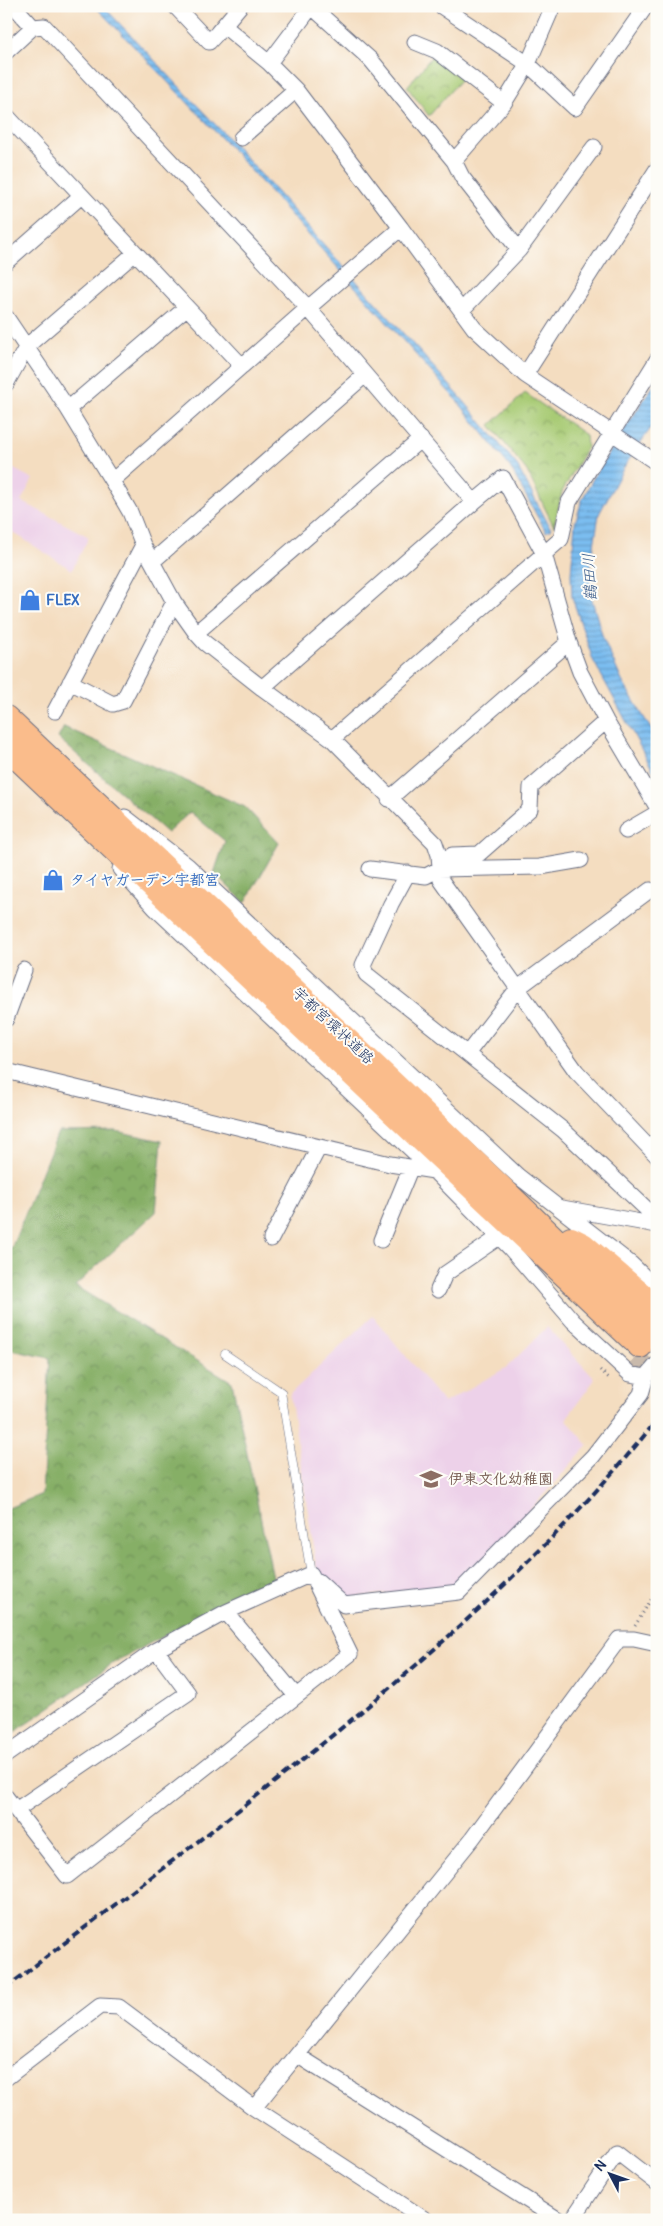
<svg xmlns="http://www.w3.org/2000/svg" width="663" height="2226" viewBox="0 0 663 2226" font-family="Pangolin,'Klee One',sans-serif">
  <defs>
    <pattern id="forest-crowns" width="20" height="18" patternUnits="userSpaceOnUse" patternTransform="scale(1.25)"><rect width="20" height="18" fill="#86af66"/><path d="M2 6a3 3 0 1 1 6 0M12 15a3 3 0 1 1 6 0" fill="none" stroke="#6d8f57"/></pattern>
    <pattern id="park-crowns" width="20" height="18" patternUnits="userSpaceOnUse" patternTransform="scale(1.25)"><rect width="20" height="18" fill="#a8cb74"/><path d="M2 6a3 3 0 1 1 6 0M12 15a3 3 0 1 1 6 0" fill="none" stroke="#88a562"/></pattern>
    <pattern id="water-rules" width="6" height="5" patternUnits="userSpaceOnUse" patternTransform="scale(1.25)"><rect width="6" height="5" fill="#7bbdf0"/><path d="M0 2.5h6" fill="none" stroke="#649ac6"/></pattern>
  </defs>
  <rect width="100%" height="100%" fill="#fdfcf7"/>
  <filter id="ink" filterUnits="userSpaceOnUse"><feTurbulence type="fractalNoise" baseFrequency=".02" numOctaves="2"/><feDisplacementMap in="SourceGraphic" scale="10" xChannelSelector="R" yChannelSelector="G"/><feConvolveMatrix kernelMatrix="1 2 1 2 8 2 1 2 1" color-interpolation-filters="sRGB"/></filter>
  <filter id="wash" filterUnits="userSpaceOnUse"><feTurbulence type="fractalNoise" baseFrequency=".0096" numOctaves="4" result="noise"/><feDisplacementMap in="SourceGraphic" scale="20" xChannelSelector="R" yChannelSelector="G"/><feGaussianBlur stdDeviation="1.12" result="paint"/><feColorMatrix in="noise" values="0 0 0 0 0 0 0 0 0 0 0 0 0 0 0 0 0 1.4 0 .05"/><feComposite in="paint" operator="in"/></filter>
  <g filter="url(#wash)">
    <rect width="100%" height="100%" fill="#f4ddc0"/>
    <path fill="#edd1e9" d="M6,465L33,479L21,501L89,537L72,570L6,528Z
      M373,1316L444,1403L507,1367L547,1327L595,1379L566,1419L588,1445L527,1513L459,1585L345,1598L317,1571L290,1394Z"/>
    <path fill="url(#forest-crowns)" stroke="#506f62" d="M64,727L245,807L279,843L245,903L214,873L225,841L190,812L167,833L58,738Z
      M116,1131L162,1141L156,1212L75,1286L232,1382L274,1582L223,1604L115,1662L6,1738V1509L42,1494L50,1358L6,1349V1247L11,1249L58,1132Z"/>
    <path fill="url(#park-crowns)" stroke="#627d69" d="M433,55L461,79L429,116L407,87Z
      M525,393L586,435L587,447L562,492L554,527L527,471L490,425Z"/>
    <path fill="url(#water-rules)" stroke="#4b76a7" d="M95,6H103L231,141L463,400L516,464L551,529L546,532L510,467L459,403L229,146Z
      M657,380V419L624,467L599,514L590,571L592,600L603,638L622,681L657,739V778L593,660L572,597L571,574L575,523L582,500L596,473Z"/>
  </g>
  <g filter="url(#ink)">
    <g fill="none" stroke-linecap="round" stroke-linejoin="round">
      <path stroke="#c9baac" stroke-width="24" stroke-dasharray="24 12" stroke-linecap="butt" d="M634,1359L657,1381"/>
      <g stroke="#676c80" stroke-width="9">
        <path id="lane" d="M225,1354L281,1392L311,1574"/>
      </g>
      <g stroke="#676c80" stroke-width="17">
        <path id="street" d="M14,6L33,27
          M175,6L209,42L224,26L269,63
          M312,6L269,63L296,90L401,228
          M441,6L528,64L575,108L646,6
          M312,7L371,60L454,161L462,177L519,250
          M218,32L240,6
          M415,42L437,51L504,103
          M6,52L33,27L44,26L308,308L401,228L474,328L525,375L657,169
          M6,115L242,366L112,481
          M241,138L296,90
          M454,161L504,103L528,64L553,6
          M6,262L81,196
          M462,310L519,250L594,147
          M6,317L68,409L112,481L130,512L143,545L174,602L196,633L205,643L262,688L332,739L435,843L439,855L441,880L576,1071L657,1156
          M242,366L308,308L474,502L503,478L544,554L569,642L580,672L606,721L657,807
          M525,375L657,463
          M6,384L27,346L135,253
          M68,409L186,308
          M153,561L365,375
          M196,633L421,439
          M70,682L113,704L123,701L174,602
          M262,688L474,502
          M55,711L143,545
          M332,739L561,539L569,502L657,360
          M389,799L569,642
          M125,817L188,866L518,1176L631,1264L657,1289
          M626,831L657,813
          M120,869L155,908L434,1171L510,1248L573,1321L630,1374L646,1377L657,1364
          M370,869L426,876L439,869L452,855L479,854L530,809L531,787L606,721
          M439,869L540,867L581,860
          M408,873L391,904L363,965L366,974L563,1130L657,1219
          M6,1019L24,970
          M467,1054L518,988L650,890
          M6,1071L390,1164L434,1171
          M562,1208L657,1225
          M271,1239L319,1147
          M381,1240L411,1167
          M438,1290L445,1274L499,1237
          M318,1581L344,1605L459,1592L593,1456L641,1394L646,1377
          M226,1612L296,1696
          M6,1755L156,1650L226,1612L311,1574
          M6,1797L67,1876L350,1654L311,1574
          M16,1810L188,1693L156,1650
          M297,2055L559,2220
          M6,2078L100,2006L119,2007L254,2108L426,2220
          M254,2108L472,1839L619,1639H634L657,1644
          M572,2220L617,2152L657,2183"/>
      </g>
      <g stroke="#676c80" stroke-width="26">
        <path id="primary" d="M6,718L401,1091L656,1337
          M6,747L640,1346
          M571,1239L583,1245L657,1308"/>
      </g>
      <path stroke="#676c80" stroke-width="3" stroke-dasharray="1 4" stroke-linecap="butt" d="M600,1370L609,1378
        M635,1626L657,1590"/>
      <use href="#lane" stroke="#fff" stroke-width="8"/>
      <use href="#street" stroke="#fff" stroke-width="15"/>
      <use href="#primary" stroke="#fabc8b" stroke-width="24"/>
      <path stroke="#1b2f5e" stroke-width="4" stroke-dasharray="8 4" stroke-linecap="butt" d="M6,1988C232,1813 476,1644 657,1420"/>
    </g>
  </g>
  <defs>
    <g id="shop-bare" transform="scale(1.725)"><path d="M-5-2.5h2.3a2.7 3.5 0 0 1 5.4 0H5L5.5 6h-11ZM-1.5-2.5h3a1.5 2.3 0 0 0-3 0Z" fill="#3f7fe0" stroke="#fdfcf7" stroke-width="2.5" paint-order="stroke"/></g>
    <g id="school-bare" transform="scale(1.725)"><path d="M0-5L7-2L0 1L-7-2ZM-4 1L0 2.5L4 1V4Q0 6-4 4Z" fill="#8d6e63" stroke="#fdfcf7" stroke-width="2.5" paint-order="stroke"/></g>
  </defs>
  <g fill-rule="evenodd">
    <use href="#shop-bare" x="30" y="600"/>
    <use href="#shop-bare" x="53" y="880"/>
    <use href="#school-bare" x="431" y="1479"/>
  </g>
  <g text-anchor="middle" dominant-baseline="central" stroke-width="4" stroke-linejoin="round" paint-order="stroke">
    <g font-size="15" font-weight="bold" fill="#366cbe" stroke="#fdfcf7" text-anchor="start">
      <text x="46" y="600">FLEX</text>
      <text x="70" y="880">タイヤガーデン宇都宮</text>
    </g>
    <g font-size="15" fill="#1b2f5e" stroke="#fdfcf7">
      <text transform="translate(333 1026) rotate(43)">宇都宮環状道路</text>
    </g>
    <g font-size="15" font-weight="bold" fill="#785e54" stroke="#fdfcf7" text-anchor="start">
      <text x="448" y="1479">伊東文化幼稚園</text>
    </g>
    <g font-size="16" font-style="italic" fill="#385a8a" stroke="#fdfcf7">
      <text transform="translate(590 577) rotate(-93)">鶴田川</text>
    </g>
  </g>
  <rect width="663" height="2226" fill="none" stroke="#fdfcf7" stroke-width="25"/>
  <g transform="translate(610 2174) rotate(311)" stroke="#fdfcf7" stroke-width="4" paint-order="stroke">
  <path d="M0-4L9 19L0 12L-9 19Z" fill="#1b2f5e"/>
  <text y="-8" font-size="14" font-weight="bold" text-anchor="middle" fill="#1b2f5e">N</text>
  </g>
</svg>
